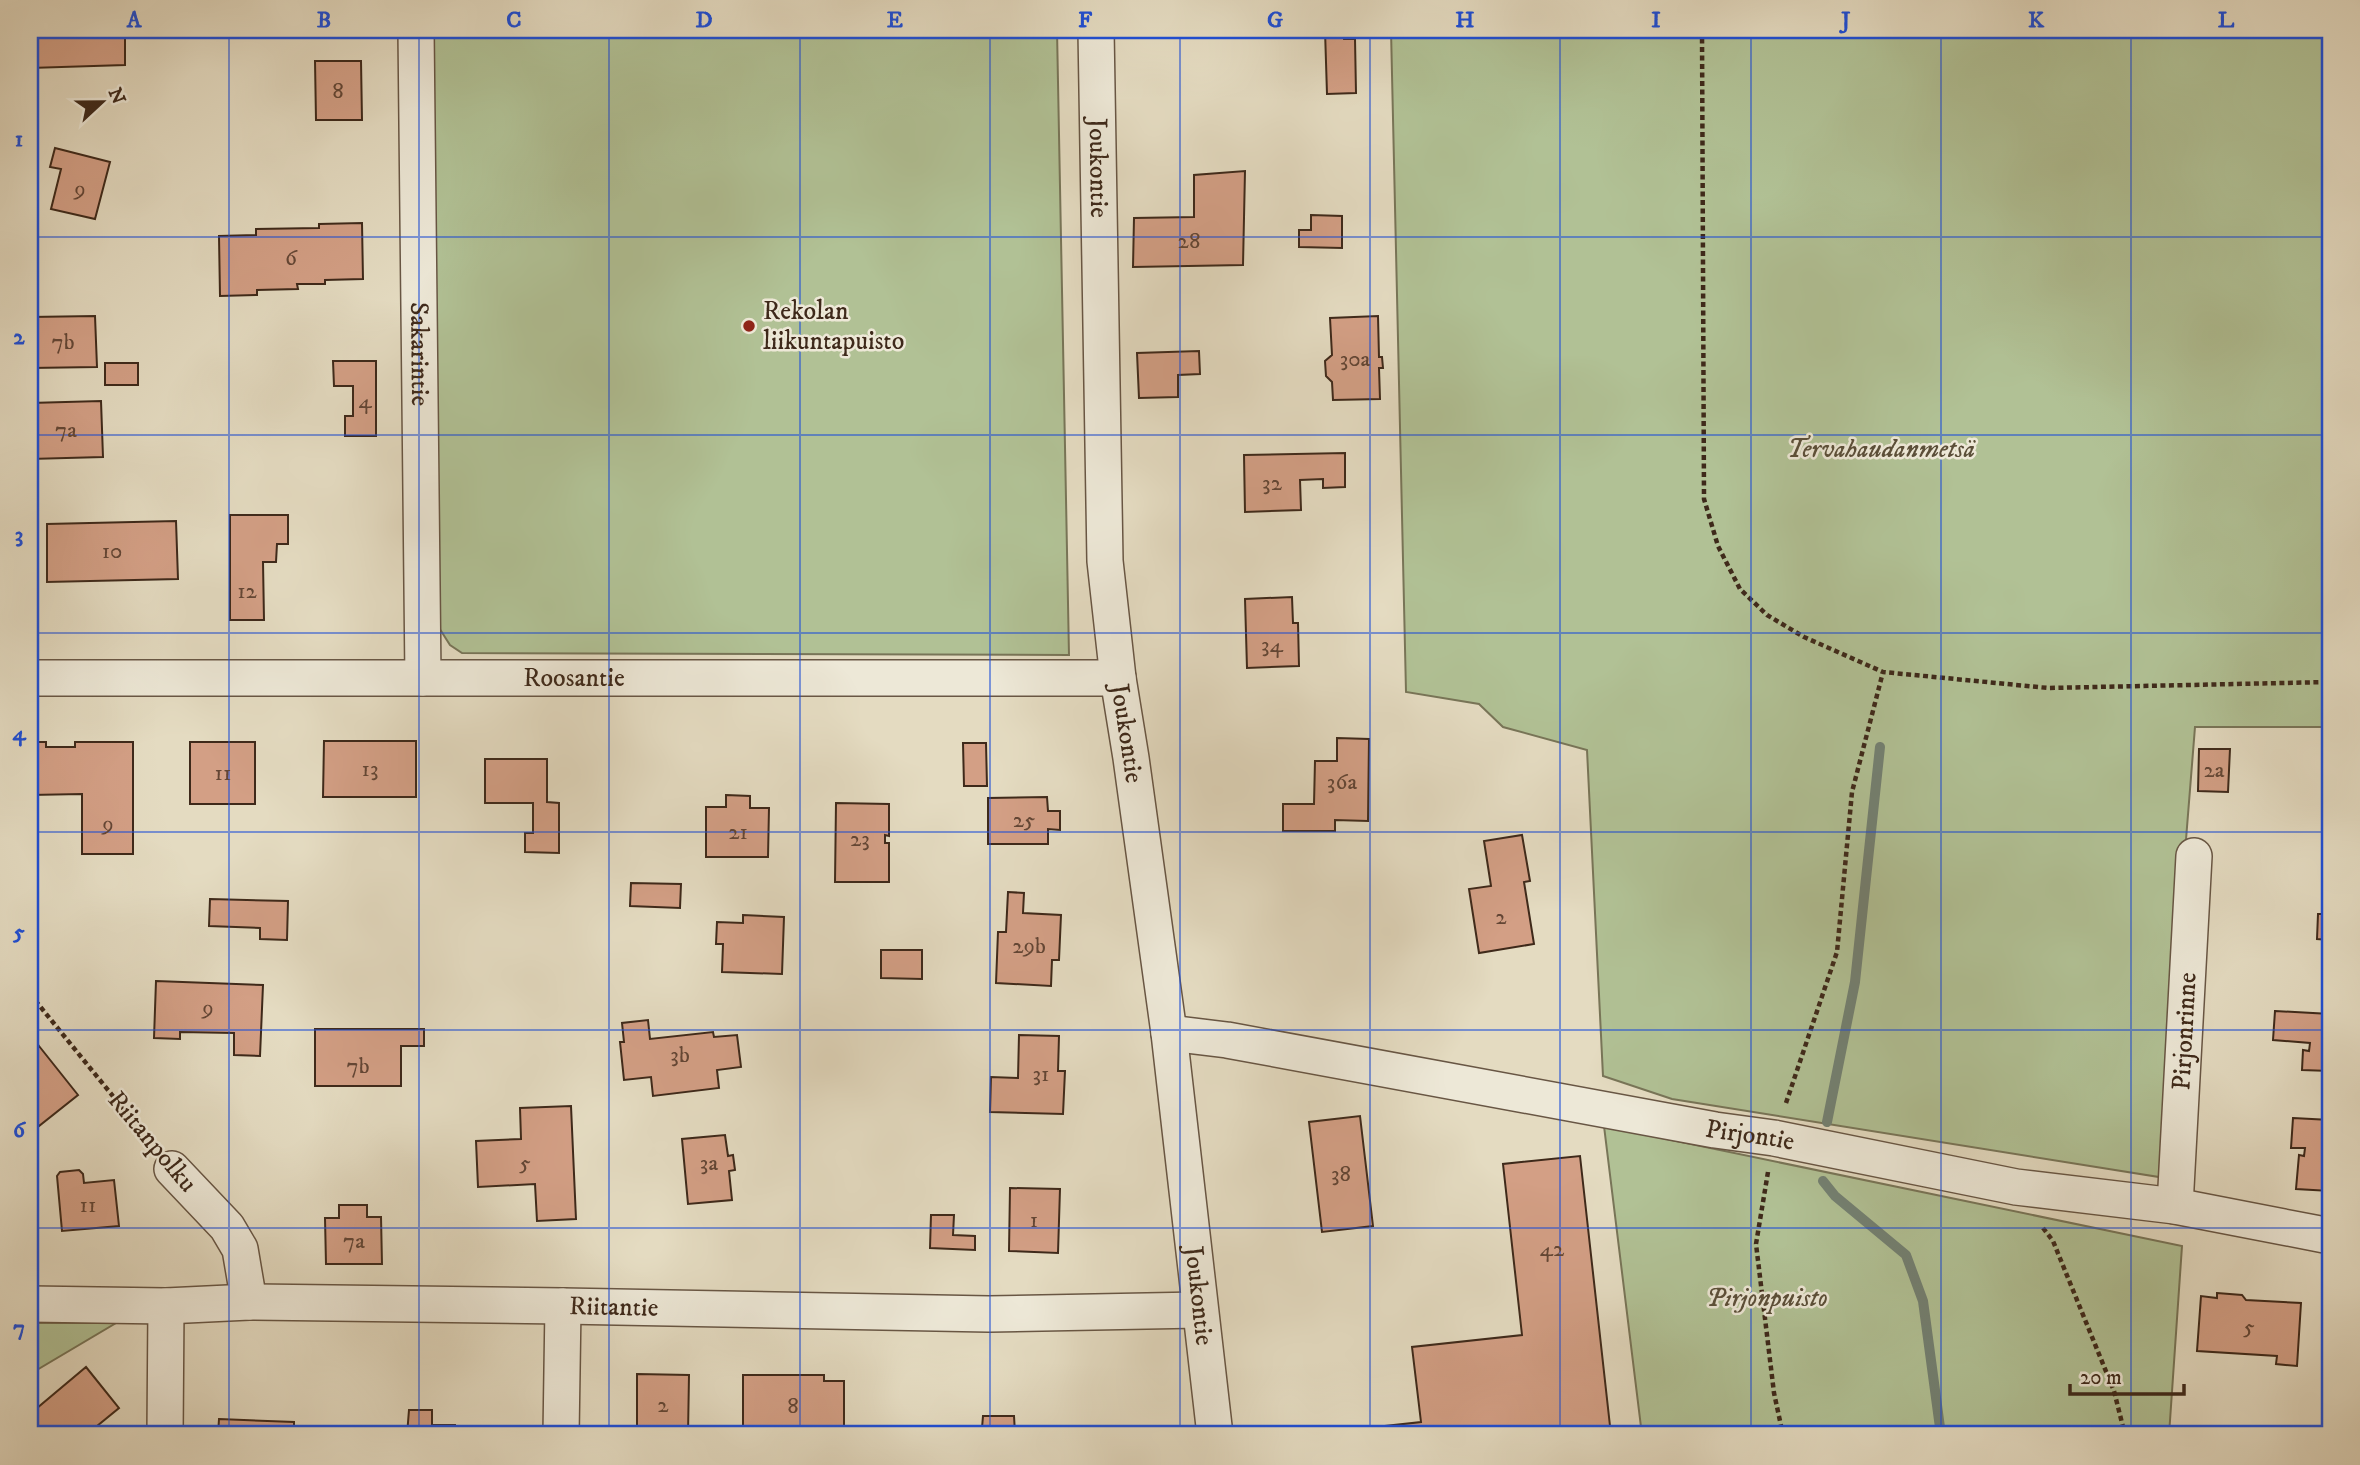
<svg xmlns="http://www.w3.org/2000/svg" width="2360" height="1465" viewBox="0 0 2360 1465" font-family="'IM FELL DW Pica',serif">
  <rect width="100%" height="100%" fill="#e4dbc1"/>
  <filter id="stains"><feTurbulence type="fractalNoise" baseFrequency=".00286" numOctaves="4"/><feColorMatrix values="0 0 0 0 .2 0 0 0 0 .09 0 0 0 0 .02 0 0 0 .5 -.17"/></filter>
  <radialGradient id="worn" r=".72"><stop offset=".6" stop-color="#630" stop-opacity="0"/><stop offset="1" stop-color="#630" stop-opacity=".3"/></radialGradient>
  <path fill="#b1c195" stroke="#787558" stroke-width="2" d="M433,30H1057L1069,655L462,653L450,645L436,623Z
    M1391,30H2330V727H2195L2159,1177L1672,1099L1603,1076L1587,750L1503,727L1479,704L1406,692Z
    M1604,1126L2182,1246L2169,1435H1642Z
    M30,1323H116L30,1374Z"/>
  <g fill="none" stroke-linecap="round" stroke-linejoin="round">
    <path stroke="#738173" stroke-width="10" d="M1827,1122L1855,982L1880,747
      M1823,1181L1835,1196L1906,1255L1923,1301L1941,1435"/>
  </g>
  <path fill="#d39f85" stroke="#3e291a" stroke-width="2" d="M30,30H125V65L30,68Z
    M864,30H910V32L864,33Z
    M1325,30H1343L1344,39H1355L1356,93L1327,94Z
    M315,61H361L362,120H316Z
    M55,148L110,162L95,219L51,209L61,169L50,167Z
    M1245,171L1243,265L1133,267L1134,218L1194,217V175Z
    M1311,215L1342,216V248L1299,247V230H1311Z
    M362,223L363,279L325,280V284H297L298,289L257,290V295L220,296L219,236L256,235V229L319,228V224Z
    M95,316L97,367L30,368V317Z
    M1378,316L1379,357H1382L1383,368H1379L1380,399L1333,400L1332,382L1326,376L1325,361L1332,355L1330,318Z
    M1199,351L1200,374L1178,375V397L1139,398L1137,353Z
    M333,361H376V436H345V416H353V386H334Z
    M105,363H138V385H105Z
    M101,401L103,457L30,459V403Z
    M1345,453V487L1323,488V479L1300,480L1301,510L1245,512L1244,455Z
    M230,515H288V544H277L276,562H263L264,620H230Z
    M176,521L178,579L47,582V524Z
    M1292,597L1293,623H1298L1299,666L1247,668L1245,599Z
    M1337,738L1369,739L1368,821L1335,820V831H1283V804H1314L1315,761H1337Z
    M324,741H416V797H323Z
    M30,742H46V747H75V742H133V854H82V794L30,795Z
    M190,742H255V804H190Z
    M963,743H986L987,786H964Z
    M2199,749H2230L2228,792L2198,791Z
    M485,759H547V802L559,803V853L525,852V833H533V803H485Z
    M726,795L750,796V808H769L768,857H706V807H726Z
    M1047,797L1048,811H1060V830L1048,829V844H988V798Z
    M836,803L889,804V836L885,835V843H889V882H835Z
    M1522,835L1530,881L1524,882L1534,944L1479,953L1469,889L1491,886L1484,841Z
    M631,883L681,884L680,908L630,906Z
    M1008,892L1024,893L1023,913L1061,915L1059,960H1052L1051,986L996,983L998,932H1006Z
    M210,899L288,901L287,940L260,939V928L209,926Z
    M2318,914H2330V940L2317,939Z
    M743,915L784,917L782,974L722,972L723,944H716L717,922L743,923Z
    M881,950H922V979L881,978Z
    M156,981L263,985L260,1056L234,1055V1033L180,1032V1039L154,1038Z
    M2275,1011L2330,1014V1071L2302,1070L2303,1050L2309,1051L2310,1043L2273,1040Z
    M648,1020L650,1039L713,1032L714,1037L737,1035L741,1067L717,1070L719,1088L653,1096L651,1077L624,1080L620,1042H624L622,1023Z
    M315,1029H424V1046H401V1086H315Z
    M1019,1035L1059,1036L1058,1071H1065L1063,1114L990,1112L991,1077L1018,1078Z
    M39,1046L78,1095L39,1126L30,1114V1053Z
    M571,1106L576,1219L537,1221L535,1184L478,1187L476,1141L521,1139L520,1108Z
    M1360,1116L1373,1226L1322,1232L1309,1122Z
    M2293,1118L2330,1120V1191L2296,1189L2299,1155L2304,1156L2305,1148H2291Z
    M725,1135L728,1156L733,1155L735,1170L729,1171L732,1200L688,1204L682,1139Z
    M1580,1156L1611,1435H1358V1429L1421,1422L1412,1347L1522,1335L1503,1164Z
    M79,1170L83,1174L84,1183L114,1180L119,1226L62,1231L57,1176L60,1172Z
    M1010,1188L1060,1189L1058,1253L1009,1251Z
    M339,1205H367V1217H381L382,1264H326L325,1218H339Z
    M931,1215H954L953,1235L975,1236V1250L930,1248Z
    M2217,1293L2242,1295L2246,1300L2301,1303L2297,1366L2276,1364L2277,1356L2197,1351L2201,1296L2217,1298Z
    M2328,1307L2330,1308V1359H2325Z
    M86,1367L119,1408L86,1435H43L30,1420V1414Z
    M637,1374L689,1375L688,1435H637Z
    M743,1375H824V1381H844V1435H821V1432H743Z
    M409,1410H432V1425H455V1435H407Z
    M983,1416H1014L1015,1433H1021V1435H961V1428H982Z
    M219,1419L294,1422V1435H218Z"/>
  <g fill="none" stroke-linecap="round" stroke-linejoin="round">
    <g stroke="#685644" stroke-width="38">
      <g id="street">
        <path id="s1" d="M416,30L423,678"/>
        <path id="s2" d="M1096,30L1105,561L1118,678L1131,758L1169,1033L1215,1435"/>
        <path id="s3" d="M30,678H1118"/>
        <path id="s4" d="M1169,1033L1227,1040L1715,1130L1774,1138L2016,1187L2175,1206L2330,1236"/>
        <path d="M172,1169L227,1227L240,1249L249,1302"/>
        <path id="s5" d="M2175,1206L2194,856"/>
        <path id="s6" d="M30,1304L166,1306L249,1302L563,1306L989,1314L1199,1310"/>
        <path d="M165,1435L166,1306"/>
        <path d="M561,1435L563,1306"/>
      </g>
    </g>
    <path stroke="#3e291a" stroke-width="4.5" stroke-dasharray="5 3.5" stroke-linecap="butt" d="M1702,30L1704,499L1718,546L1740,589L1767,615L1804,637L1883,672L2048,688L2330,682
      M30,994L151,1143
      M1786,1103L1837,952L1852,792L1883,672
      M1768,1172L1756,1244L1774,1393L1783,1435
      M2043,1228L2053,1241L2114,1391L2125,1435"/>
    <use href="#street" stroke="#ede8d7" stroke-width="35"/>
  </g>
  <path fill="none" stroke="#1d4ed8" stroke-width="2" stroke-opacity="0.55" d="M229,30V1435M419,30V1435M609,30V1435M800,30V1435M990,30V1435M1180,30V1435M1370,30V1435M1560,30V1435M1751,30V1435M1941,30V1435M2131,30V1435M30,237H2330M30,435H2330M30,633H2330M30,832H2330M30,1030H2330M30,1228H2330"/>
  <circle fill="#8f2418" stroke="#ede8d7" stroke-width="2.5" cx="749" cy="326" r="7"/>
  <g text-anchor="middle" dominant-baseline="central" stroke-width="5" stroke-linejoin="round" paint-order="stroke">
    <g font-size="23" fill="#634635">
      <text x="338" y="91">8</text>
      <text x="80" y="189">9</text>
      <text x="1189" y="241">28</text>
      <text x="291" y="258">6</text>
      <text x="63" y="342">7b</text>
      <text x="1355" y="359">30a</text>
      <text x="365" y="401">4</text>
      <text x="66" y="430">7a</text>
      <text x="1272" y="483">32</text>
      <text x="112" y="551">10</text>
      <text x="247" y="591">12</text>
      <text x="1272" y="645">34</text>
      <text x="370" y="769">13</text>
      <text x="2214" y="770">2a</text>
      <text x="223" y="773">11</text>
      <text x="1342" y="782">36a</text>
      <text x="1024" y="820">25</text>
      <text x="108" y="824">9</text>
      <text x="738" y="832">21</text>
      <text x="860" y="839">23</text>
      <text x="1501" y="917">2</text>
      <text x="1029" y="946">29b</text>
      <text x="208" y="1008">9</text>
      <text x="680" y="1055">3b</text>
      <text x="358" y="1066">7b</text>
      <text x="1041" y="1074">31</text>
      <text x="525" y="1163">5</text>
      <text x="709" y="1163">3a</text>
      <text x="1341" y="1174">38</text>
      <text x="88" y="1205">11</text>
      <text x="1034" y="1220">1</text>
      <text x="354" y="1241">7a</text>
      <text x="1552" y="1249">42</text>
      <text x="2249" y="1327">5</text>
      <text x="663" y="1405">2</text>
      <text x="793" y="1406">8</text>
    </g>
    <g font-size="26" fill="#3e291a" stroke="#ede8d7">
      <text stroke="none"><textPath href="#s2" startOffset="138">Joukontie</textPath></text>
      <text stroke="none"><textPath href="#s1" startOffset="324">Sakarintie</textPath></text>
      <text stroke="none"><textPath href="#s3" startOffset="544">Roosantie</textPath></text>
      <text stroke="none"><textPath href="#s2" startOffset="705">Joukontie</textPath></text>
      <text stroke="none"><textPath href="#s5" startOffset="175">Pirjonrinne</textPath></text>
      <text stroke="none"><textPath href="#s4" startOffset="590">Pirjontie</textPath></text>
      <text transform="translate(152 1142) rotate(50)">Riitanpolku</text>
      <text stroke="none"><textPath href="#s2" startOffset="1272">Joukontie</textPath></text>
      <text stroke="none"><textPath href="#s6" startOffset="584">Riitantie</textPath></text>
    </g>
    <g font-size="26" fill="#3e291a" stroke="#ede8d7" text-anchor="start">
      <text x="763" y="311">Rekolan<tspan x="763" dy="30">liikuntapuisto</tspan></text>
    </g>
    <g font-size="26" font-style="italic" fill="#5b4f39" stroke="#ede8d7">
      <text x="1881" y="449">Tervahaudanmetsä</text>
      <text x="1767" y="1298">Pirjonpuisto</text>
    </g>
  </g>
  <rect width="2360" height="1465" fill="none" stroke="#e4dbc1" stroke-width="77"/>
  <g transform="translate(102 102) rotate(68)" stroke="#ede8d7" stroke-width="5" paint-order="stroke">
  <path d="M0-5L12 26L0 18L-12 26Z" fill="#3e291a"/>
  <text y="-10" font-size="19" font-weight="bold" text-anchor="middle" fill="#3e291a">N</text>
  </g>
  <path d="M2070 1384v10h114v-10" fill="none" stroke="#3e291a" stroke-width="3.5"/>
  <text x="2080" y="1384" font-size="21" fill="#3e291a" stroke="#ede8d7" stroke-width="5" paint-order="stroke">20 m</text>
  <rect x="38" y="38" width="2284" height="1388" fill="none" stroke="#1d4ed8" stroke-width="2.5"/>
  <g font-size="23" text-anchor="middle" font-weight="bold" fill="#1d4ed8">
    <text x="134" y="27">A</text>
    <text x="324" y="27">B</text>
    <text x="514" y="27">C</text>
    <text x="704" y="27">D</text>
    <text x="895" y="27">E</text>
    <text x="1085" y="27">F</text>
    <text x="1275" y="27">G</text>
    <text x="1465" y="27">H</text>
    <text x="1656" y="27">I</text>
    <text x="1846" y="27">J</text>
    <text x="2036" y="27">K</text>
    <text x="2226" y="27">L</text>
    <text x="19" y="146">1</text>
    <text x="19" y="344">2</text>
    <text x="19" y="542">3</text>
    <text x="19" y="740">4</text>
    <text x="19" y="939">5</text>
    <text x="19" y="1137">6</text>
    <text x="19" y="1335">7</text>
  </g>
  <rect width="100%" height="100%" filter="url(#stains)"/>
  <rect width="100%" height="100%" fill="url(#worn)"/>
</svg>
